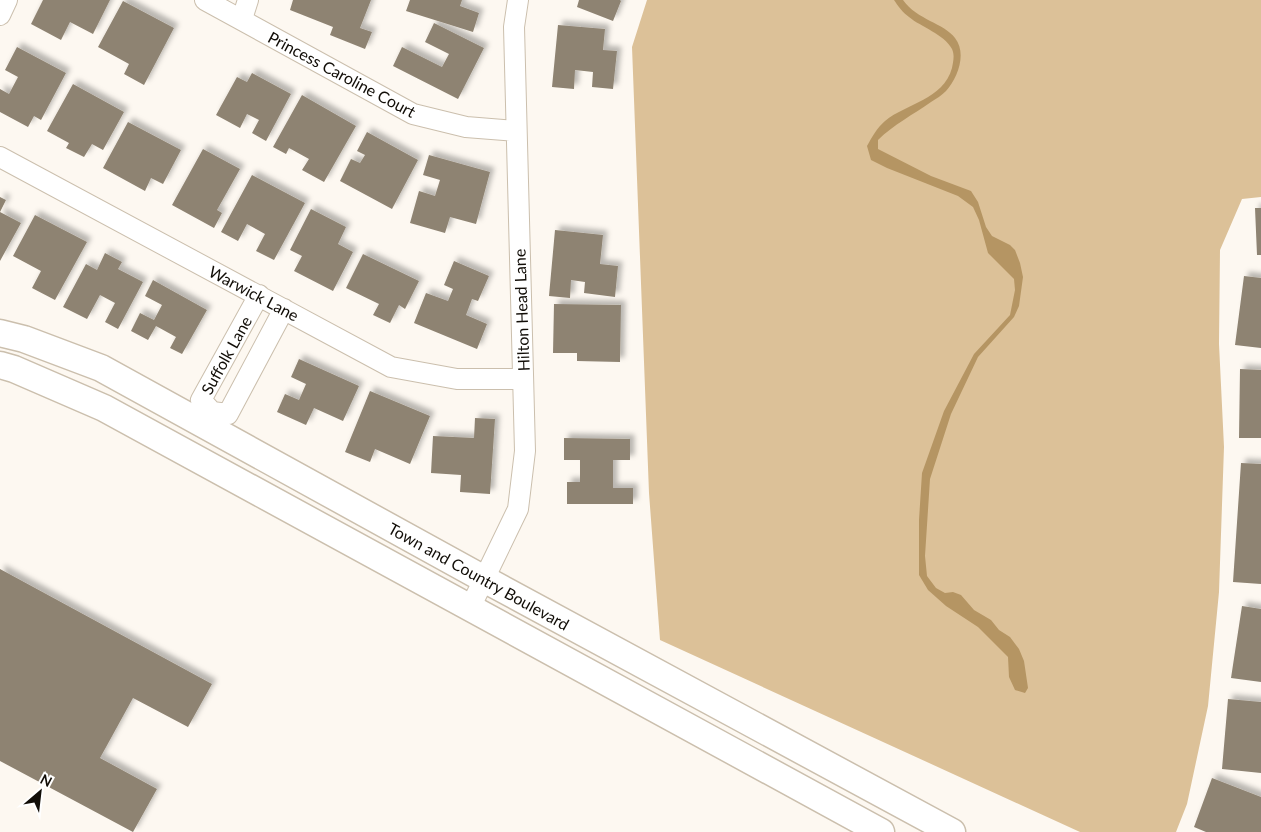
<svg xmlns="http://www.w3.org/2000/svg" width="1261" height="832" viewBox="0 0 1261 832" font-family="Lato,sans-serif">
  <defs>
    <filter id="shadow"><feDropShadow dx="4.5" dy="-4.5" stdDeviation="2.5" flood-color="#0004"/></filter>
  </defs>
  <rect width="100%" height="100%" fill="#fdf8f1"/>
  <path fill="#dcc198" d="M647,0H1261V197L1242,199L1220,250L1219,344L1224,447L1219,592L1208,706L1187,804L1176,832H1080L660,640L649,493L632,47Z"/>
  <path fill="#b59563" d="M894,0H903C917,20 944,23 955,38C967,53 958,78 946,91C942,95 936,99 931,102C914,114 893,125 878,140V149L931,176L971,191L978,202L986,227L992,236L1010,245L1015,250L1020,263L1023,277L1019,306L1014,317L978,357L951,414L930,479L925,556L927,576L936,588L945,593L953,592L961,595L974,610L991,620L999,630L1010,637L1019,649L1024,661L1028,688L1025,693L1015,690L1009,677L1008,657L978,627L946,606L928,590L919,575V520L922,473L944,411L974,354L1010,315L1015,290L1014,279L988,253L979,220L973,207L958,196L887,168L871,160L867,146C872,137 877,128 885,121C907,103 943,100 952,68C953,62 955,56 952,49C944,34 921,27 909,17C903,13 898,6 894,0Z"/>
  <path fill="#8e8372" filter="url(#shadow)" d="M43,0H110L93,34L70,22L61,40L31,24Z
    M293,0H371L360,28L372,32L365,49L330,35L333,27L290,10Z
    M410,0H462L460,6L479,13L473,32L406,11Z
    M579,0H620L621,1L613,21L577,7Z
    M123,1L174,28L144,85L124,74L129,64L98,47Z
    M434,23L484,48L458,99L393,66L402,47L442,67L449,54L425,42Z
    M558,25L605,29L603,50L617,51L613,89L592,87L593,72L575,70L574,89L552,87Z
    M17,47L66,73L41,120L34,116L28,127L0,112V89L9,94L18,77L5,70Z
    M252,73L291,94L266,141L252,133L259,120L247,114L240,128L216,115L237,77L247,82Z
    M73,84L124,112L103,150L92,144L84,157L66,148L69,143L47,131Z
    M302,95L356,126L324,182L302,170L309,159L289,148L286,154L273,147Z
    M128,122L181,150L163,184L151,178L145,191L103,168Z
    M367,132L418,160L392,209L340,181L351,159L360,163L365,155L357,151Z
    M203,149L240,169L217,210L222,213L214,228L172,205Z
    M429,155L490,172L476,224L450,217L445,233L410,223L419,191L435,196L440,180L423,175Z
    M252,175L305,203L274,260L256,251L265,234L247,224L238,241L221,232Z
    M0,197L6,200L0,212Z
    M1255,208H1261V255H1257Z
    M311,209L346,227L338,244L353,252L333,291L294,271L302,256L290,250Z
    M0,212L21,223L0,261Z
    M35,215L87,242L55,300L32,288L41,271L13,256Z
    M555,230L603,235L600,264L618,266L615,297L584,293L585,282L571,280L570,298L549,296Z
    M105,253L122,262L118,269L143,282L118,329L105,322L115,303L100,295L87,319L63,307L86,264L97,270Z
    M363,254L419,281L405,309L399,305L390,323L373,315L379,304L346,288Z
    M454,261L489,276L478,301L472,299L466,315L487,324L477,349L414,323L426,293L448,301L453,289L444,285Z
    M1244,276L1261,278V348L1235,345Z
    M153,280L207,310L182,354L170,348L176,337L156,326L148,340L131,331L140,313L154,320L162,305L145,296Z
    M554,304L621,305L620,362L577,361V353H553Z
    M299,359L359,386L343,421L314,408L306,425L277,412L285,394L299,400L306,384L291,377Z
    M1240,369L1261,370V438H1239Z
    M370,391L430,416L410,464L375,449L370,462L345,452Z
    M475,418L495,419L490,494L460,492L461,475L431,473L433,436L474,438Z
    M564,438L630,439V460H613V488H633V504H567V482H580V460H564Z
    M1241,463L1261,464V584L1233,582Z
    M0,569L212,684L188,727L133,698L100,758L157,789L133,832L0,761Z
    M1242,606L1261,609V682L1231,678Z
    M1228,699L1261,702V773L1222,769Z
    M1212,778L1261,797V832H1206L1194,827Z"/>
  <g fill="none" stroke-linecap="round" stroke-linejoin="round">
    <g stroke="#cbbfad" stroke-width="22">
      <path id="minor" d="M205,0L413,114L466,127L516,131
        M0,15L7,0
        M242,19L248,0
        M0,157L391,367L457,379H523
        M259,295L201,400L212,412L228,414L284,309
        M470,608L518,509L525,451L514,27L518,0"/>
    </g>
    <g stroke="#cbbfad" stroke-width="29">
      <path id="major" d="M0,333L24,339L101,368L484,579L952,832
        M0,365L14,369L104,408L881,832"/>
    </g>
    <use href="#minor" stroke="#fff" stroke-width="20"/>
    <use href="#major" stroke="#fff" stroke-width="26"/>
  </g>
  <g text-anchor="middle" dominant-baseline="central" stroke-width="4.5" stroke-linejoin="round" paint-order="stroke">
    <g font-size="16" fill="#110d07" stroke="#fff">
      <text transform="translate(342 74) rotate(28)">Princess Caroline Court</text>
      <text transform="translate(254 293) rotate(28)">Warwick Lane</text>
      <text transform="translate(521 310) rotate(-92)">Hilton Head Lane</text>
      <text transform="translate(226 355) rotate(-61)">Suffolk Lane</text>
      <text transform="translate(479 576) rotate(29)">Town and Country Boulevard</text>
    </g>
  </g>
  <g transform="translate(40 792) rotate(28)" stroke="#ffffff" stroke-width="4" paint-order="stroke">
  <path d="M0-4L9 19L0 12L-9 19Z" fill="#110d07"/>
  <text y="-8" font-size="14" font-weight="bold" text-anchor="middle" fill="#110d07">N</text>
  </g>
</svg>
